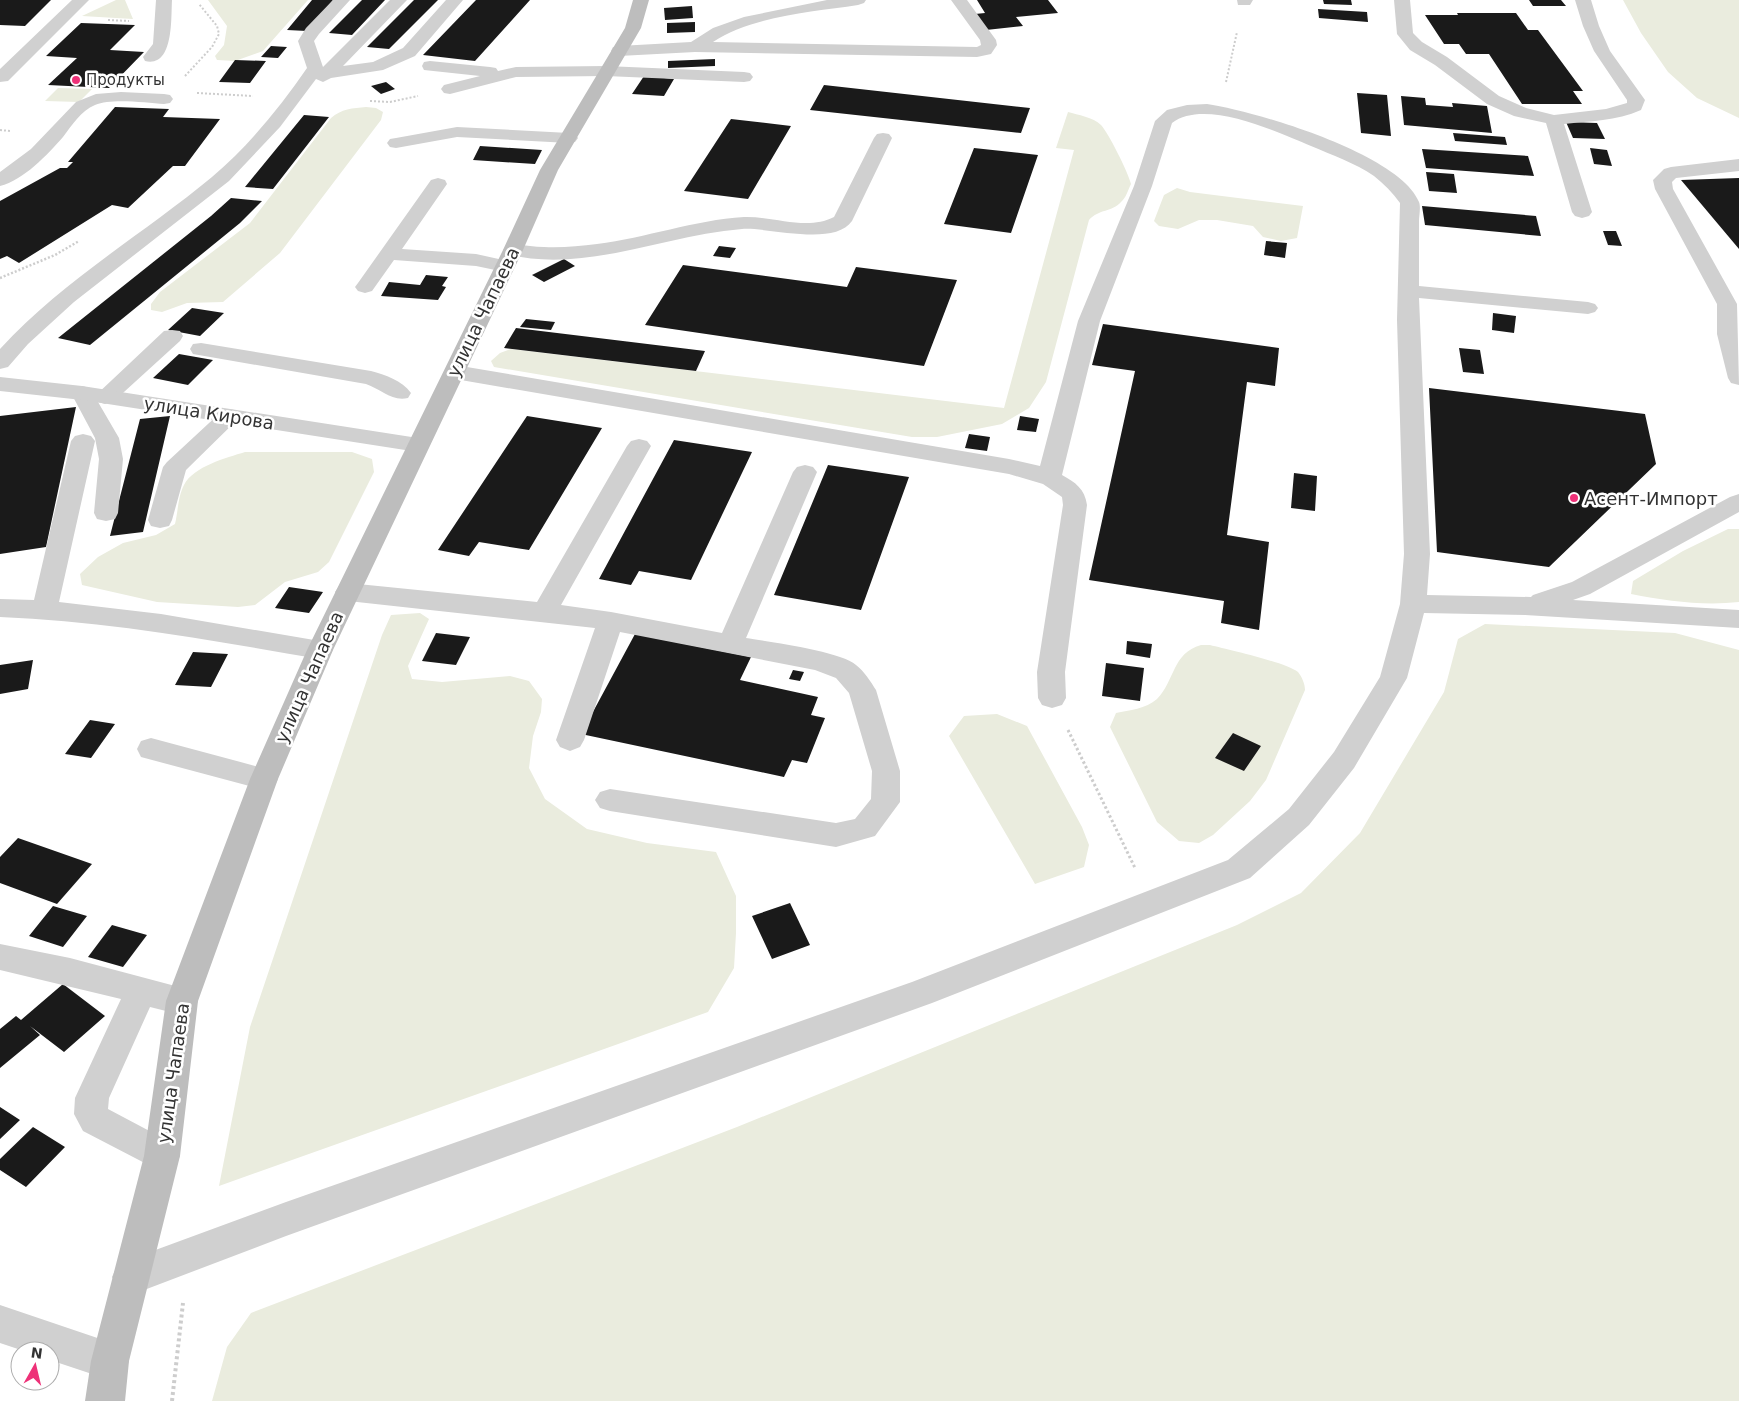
<svg xmlns="http://www.w3.org/2000/svg" width="1739" height="1401" viewBox="0 0 1739 1401" font-family="'DejaVu Sans',sans-serif">
  <rect width="100%" height="100%" fill="#fff"/>
  <path fill="#eaecde" d="M116,0H125L133,19L82,16Z
    M208,0H308L263,51L235,61L217,60L215,56L224,45L227,26Z
    M1623,0H1739V118L1697,98L1668,72L1641,33Z
    M58,88L92,89L79,102L45,101Z
    M366,107L376,108L383,112L381,120L280,253L223,302L187,303L162,312L151,310V304L160,292L250,223L331,118C341,109 353,108 366,107Z
    M1068,112C1078,115 1093,117 1101,125C1108,132 1129,174 1131,184C1128,190 1126,198 1121,202C1112,212 1099,209 1089,220L1046,382L1029,408L1002,424L937,437H912L494,367L491,361L500,353L511,349L1004,408L1074,150L1056,148Z
    M1177,188L1190,192L1303,206L1297,238L1281,241L1263,237L1253,226L1217,220H1199L1178,229L1159,226L1154,221L1164,195Z
    M245,452H352L372,459L374,472L329,562L318,572L285,582L255,605L238,607L157,602L82,585L80,574L98,557L123,543L156,535L175,524C178,512 178,496 184,485C194,466 226,458 245,452Z
    M1728,529H1739V602C1703,606 1667,601 1631,594L1633,581L1683,551Z
    M420,613L429,619L408,666L412,679L442,682L510,676L529,681L542,699L541,712L533,736L529,768L545,799L587,829L647,843L716,852L736,896V933L734,968L708,1012L219,1186L250,1027L382,635L391,615Z
    M1485,624L1675,633L1739,650V1401H212L227,1347L251,1313L737,1127L1237,925L1301,893L1360,833L1444,692L1458,639Z
    M1201,645H1210C1229,650 1285,662 1298,672C1302,677 1305,684 1305,690L1266,780L1250,801L1213,835L1199,843L1179,841L1157,822L1110,727L1116,713C1129,710 1146,709 1157,699C1175,681 1172,653 1201,645Z
    M997,714L1027,726L1082,827L1089,845L1084,867L1035,884L949,736L964,716Z"/>
  <path fill="#1a1a1a" d="M0,0H51L25,26L0,25Z
    M312,0H333L307,31L287,30Z
    M362,0H385L352,35L329,33Z
    M414,0H438L389,49L367,47Z
    M476,0H530L475,61L423,55Z
    M977,0H1048L1058,13L1016,17L1023,26L986,30L975,14L985,13Z
    M1323,0H1351L1352,5L1324,4Z
    M1529,0H1561L1566,6H1533Z
    M692,6L693,18L665,20L664,8Z
    M1318,9L1367,12L1368,22L1319,18Z
    M1457,13H1516L1528,30H1538L1583,91H1573L1582,104H1522L1489,54H1466L1459,44H1444L1425,15H1458Z
    M695,22V32L667,33V23Z
    M81,23L135,25L110,50L144,52L109,88L48,85L77,58L46,56Z
    M271,46L287,47L278,58L261,57Z
    M715,59V66L668,68V61Z
    M235,60L266,61L250,83L219,82Z
    M644,76L674,79L664,96L632,94Z
    M386,82L395,89L381,94L371,86Z
    M824,85L1030,108L1021,133L810,110Z
    M1357,93L1387,95L1391,136L1361,133Z
    M1401,96L1425,98L1426,105L1453,107L1452,103L1487,106L1492,133L1404,125Z
    M115,107L169,109L163,117L220,119L185,166H173L128,208L112,205L19,263L7,256L0,259V201L60,168H67L73,162H68Z
    M304,115L329,117L273,189L245,187Z
    M731,119L791,126L748,199L684,191Z
    M1566,122L1597,123L1605,139L1573,138Z
    M1453,133L1505,137L1507,145L1455,141Z
    M480,146L542,150L535,164L473,160Z
    M974,148L1038,155L1011,233L944,224Z
    M1590,148L1607,150L1612,166L1594,164Z
    M1422,149L1528,156L1534,176L1426,168Z
    M1426,172L1454,174L1457,193L1429,191Z
    M1739,178V249L1681,180Z
    M231,198L262,201L240,223L90,345L58,338L211,216Z
    M1422,206L1536,216L1541,236L1425,225Z
    M1603,231H1616L1622,246L1608,245Z
    M1266,241L1287,243L1285,258L1264,255Z
    M719,246L736,248L730,258L713,256Z
    M564,259L575,266L544,282L532,275Z
    M683,265L847,287L856,267L957,280L924,366L645,325Z
    M426,275L448,277L442,286L446,287L438,300L381,296L389,282L420,285Z
    M192,308L224,313L200,336L168,330Z
    M1493,313L1516,316L1514,333L1492,330Z
    M526,319L555,322L551,330L520,327Z
    M1103,324L1279,348L1275,386L1247,382L1227,535L1269,542L1259,630L1221,623L1224,601L1089,580L1135,371L1092,365Z
    M516,328L705,351L696,371L504,348Z
    M1459,348L1480,350L1484,374L1463,372Z
    M179,354L213,360L188,385L153,378Z
    M1429,388L1645,414L1656,464L1549,567L1437,552Z
    M76,407L46,547L0,554V416Z
    M170,416L143,532L110,536L140,419Z
    M527,416L602,428L529,550L479,542L469,556L438,550Z
    M1020,416L1039,419L1036,432L1017,430Z
    M969,434L990,437L987,451L965,448Z
    M674,440L752,452L691,580L639,571L631,585L599,579Z
    M828,465L909,477L861,610L774,595Z
    M1294,473L1317,476L1315,511L1291,508Z
    M289,587L323,592L309,613L275,608Z
    M436,633L470,637L456,665L422,661Z
    M635,634L751,657L740,680L818,697L811,715L825,718L807,763L792,760L784,777L581,734Z
    M1127,641L1152,644L1150,658L1126,654Z
    M193,652L228,654L211,687L175,685Z
    M33,660L28,689L0,694V665Z
    M1106,663L1144,668L1140,701L1102,696Z
    M793,670L804,672L800,681L789,679Z
    M90,720L115,724L91,758L65,754Z
    M1233,733L1261,746L1244,771L1215,758Z
    M18,838L92,864L57,904L0,883V857Z
    M790,903L810,945L772,959L752,916Z
    M53,906L87,916L63,947L29,936Z
    M112,925L147,935L123,967L88,957Z
    M63,984L105,1016L64,1052L30,1026L40,1035L0,1068V1029L16,1016L21,1020Z
    M0,1107L20,1120L0,1139Z
    M33,1127L65,1147L26,1187L0,1170V1159Z"/>
  <g fill="none" stroke-linecap="round" stroke-linejoin="round">
    <path stroke="#cdcdcd" stroke-width="2" stroke-dasharray="2 2" stroke-linecap="butt" d="M108,20L129,21
      M185,76L212,47L219,34L217,26L199,4
      M1226,82L1237,32
      M197,93L253,96
      M370,101L390,102L418,96
      M0,130L10,131"/>
    <path stroke="#cdcdcd" stroke-width="2.5" stroke-dasharray="2 2" stroke-linecap="butt" d="M0,278L55,255L79,241"/>
    <path stroke="#cdcdcd" stroke-width="3" stroke-dasharray="2.5 2.5" stroke-linecap="butt" d="M1068,730L1135,868"/>
    <path stroke="#cdcdcd" stroke-width="4" stroke-dasharray="3 3" stroke-linecap="butt" d="M172,1401L183,1303"/>
    <path fill="#d0d0d0" fill-rule="evenodd" d="M72,0H89L8,81L0,82V69Z
      M156,0H172C171,18 174,68 145,61L143,57L153,44Z
      M333,0H350L319,34L314,41L323,67L390,0H407L343,66L373,62L403,48L446,0H463L415,56L383,70L331,78L323,82L316,79L280,127L229,181L74,302L28,344L8,367L0,369V349C62,281 142,235 212,177C249,146 280,107 307,68L298,41L306,28Z
      M827,0H866L864,3L858,5C812,12 752,16 713,42L977,47L981,45L980,40L951,0H967L996,40L997,45L991,54L977,57L695,52L619,56L613,55L611,51L613,47L619,46L691,42L713,28L744,17Z
      M1237,0H1253L1250,5H1238Z
      M1394,0H1410L1413,33L1422,42L1447,57L1499,96L1526,108L1554,115L1606,109L1627,103V100L1594,51L1583,26L1575,0H1591L1599,26L1610,51L1645,100L1641,110C1616,121 1590,121 1564,124L1592,212L1589,216L1582,218L1575,216L1572,212L1546,123L1514,116L1487,104L1435,65L1410,50L1397,34Z
      M430,61L490,67L496,68L498,71L516,67L606,66L744,72L750,73L753,77L750,81L744,82L606,76L516,77L450,94L444,93L441,89L444,85L480,76L424,70L422,66L424,62Z
      M121,92L164,94L170,95L173,99L170,103L164,104C146,103 112,98 95,105C81,111 72,125 63,137C47,155 24,180 0,186V172L31,149L76,102L96,94Z
      M1207,104C1255,111 1400,154 1419,202C1421,207 1419,216 1419,221C1419,243 1419,264 1419,286L1588,302L1595,304L1598,308L1595,312L1588,314L1419,298L1430,554L1427,595L1531,597L1533,595L1572,582L1730,497L1739,494V512L1590,594L1573,600L1739,610V628L1525,615L1424,613L1407,678L1354,768L1309,825L1250,878L932,1003L286,1236L131,1295L118,1290L112,1277L118,1264L131,1259L286,1202L912,982L1228,860L1289,809L1334,752L1380,677L1400,604L1404,554L1397,320L1400,203C1393,193 1384,184 1374,176C1355,163 1332,155 1311,146C1277,132 1205,98 1172,123L1152,186L1100,321L1062,475C1075,482 1085,489 1087,505L1065,672L1066,698L1062,705L1052,708L1042,705L1038,698L1037,672L1063,505L1062,497L1043,484L1009,474L455,379L447,377L444,372L447,367L455,365L1009,459L1040,466L1078,321L1134,186L1155,121L1167,110L1187,105Z
      M457,127L569,133L575,134L578,138L575,142L569,143L457,137L396,148L390,147L387,143L390,139L396,138Z
      M883,133L889,134L892,138L852,221C834,247 769,227 742,229C663,235 585,274 506,254L503,250L506,246C519,243 531,247 544,247C562,248 579,246 597,244C646,238 694,220 744,217C773,216 807,231 834,217L874,138L877,134Z
      M1739,159V171L1676,178L1672,182L1673,189L1737,304L1739,385L1731,383L1728,378L1717,334V304L1655,189L1653,180L1664,169L1671,167Z
      M438,178L445,180L447,184L402,249L476,254L512,262L515,266L512,270L505,272L476,266L394,260L372,291L365,293L358,291L355,287L358,283L431,180Z
      M172,330L180,331L183,336L180,341L113,402L105,404L98,402L119,438L123,459L118,513L115,519L106,521L97,519L94,513L99,459L95,438L71,393L74,388L82,386L90,388L95,396L164,331Z
      M201,343L371,371C385,375 402,380 411,393L408,398C392,402 381,389 366,384L193,354L190,349L193,344Z
      M230,409L238,411L241,416L186,470L172,520L169,526L160,528L151,526L148,520L163,467L167,462L222,411Z
      M83,434L91,436L95,441L59,602L161,614L320,641L329,643L333,650L329,657L320,659C214,641 108,621 0,617V599L34,600L71,441L75,436Z
      M639,439L647,441L651,446L561,605L611,612L722,633L793,472L797,467L805,465L813,467L817,472L746,638C770,642 840,651 856,665C864,671 871,682 876,690L900,771V802L875,836L836,847L610,811L600,808L595,800L600,792L610,789L836,823L855,819L871,799L872,771L849,693L836,678L815,670L620,632L584,740L580,747L570,751L560,747L556,740L595,628L348,601L339,598L335,592L339,586L348,583L537,602L627,446L631,441Z
      M151,738L274,771L278,779L274,787L264,790L141,757L137,749L141,741Z
      M0,944L70,958L194,991L198,1001L194,1011L182,1015L150,1007L109,1098L108,1109L174,1144L180,1156L174,1168L162,1172L83,1131L74,1114L75,1098L121,999L0,970Z
      M0,1305L124,1347L129,1361L124,1375L110,1380L50,1360V1351H24L0,1343Z"/>
    <path fill="#d0d0d0" fill-rule="evenodd" d="M0,377L82,386L418,438L426,440L430,445L426,450L418,452L82,400L0,391Z"/>
    <path fill="#bdbdbd" fill-rule="evenodd" d="M633,0H649L641,28L558,170L523,250L333,650L278,779L198,1001L180,1156L129,1361L125,1401H85L91,1361L144,1156L166,1001L250,779L307,650L503,250L540,170L625,28Z"/>
  </g>
  <g fill="#ee3178" stroke="#fff" stroke-width="2">
    <circle cx="76" cy="80" r="5"/>
    <circle cx="1574" cy="498" r="5"/>
  </g>
  <g text-anchor="middle" dominant-baseline="central" stroke-width="5" stroke-linejoin="round" paint-order="stroke">
    <g font-size="15" fill="#333" stroke="#fff" text-anchor="start">
      <text x="86" y="80">Продукты</text>
    </g>
    <g font-size="18" fill="#333" stroke="#fff">
      <text transform="translate(483 312) rotate(-64)">улица Чапаева</text>
      <text transform="translate(209 413) rotate(9)">улица Кирова</text>
      <text transform="translate(309 677) rotate(-66)">улица Чапаева</text>
      <text transform="translate(173 1073) rotate(-82)">улица Чапаева</text>
    </g>
    <g font-size="18" fill="#333" stroke="#fff" text-anchor="start">
      <text x="1584" y="498">Асент-Импорт</text>
    </g>
  </g>
  <g transform="translate(35 1366) rotate(8)"><circle r="24" fill="#ffffff" stroke="#adadad"/>
  <path d="M0-4L9 19L0 12L-9 19Z" fill="#ee3178"/>
  <text y="-8" font-size="14" font-weight="bold" text-anchor="middle" fill="#333333">N</text>
  </g>
</svg>
